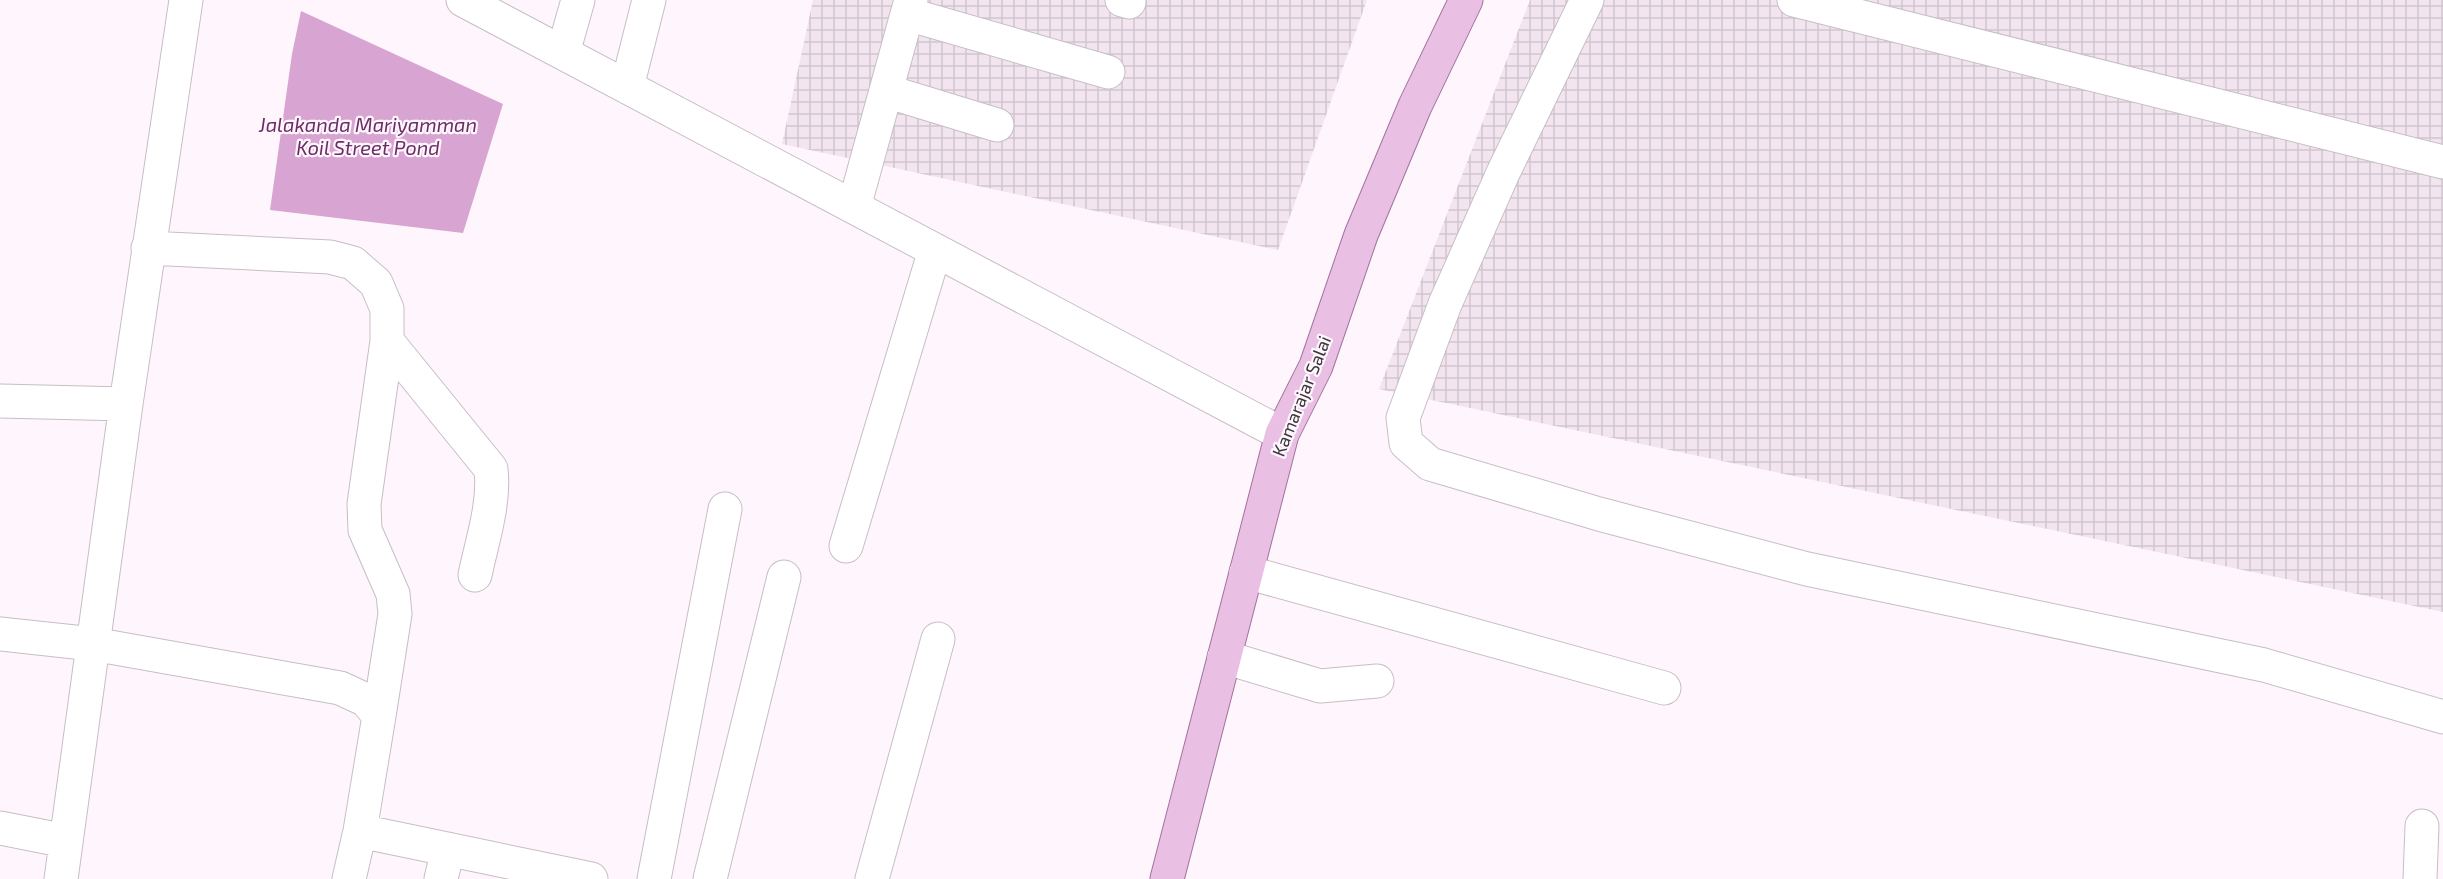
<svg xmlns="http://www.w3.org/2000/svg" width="2443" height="879" viewBox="0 0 2443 879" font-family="'Exo 2',sans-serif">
  <defs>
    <pattern id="industrial-grid" width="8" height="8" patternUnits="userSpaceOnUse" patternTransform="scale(1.5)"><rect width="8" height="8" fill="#f3e5f0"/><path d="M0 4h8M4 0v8" fill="none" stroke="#d1c5cf"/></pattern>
  </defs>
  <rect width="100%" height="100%" fill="#fef5fd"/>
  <path fill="url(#industrial-grid)" d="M813,0H1367L1278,250L782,144Z
    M1530,0H2443V612L1379,389Z"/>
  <path fill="#d8a4d1" d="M301,11L503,104L463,233L270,210L292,54Z"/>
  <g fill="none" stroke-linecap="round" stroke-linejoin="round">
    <g stroke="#c7bec5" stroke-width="35">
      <path id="minor" d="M463,0L1282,434
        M1122,0L1129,2
        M1587,0L1503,173L1445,304L1403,418L1406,443L1430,464L1599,514L1807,569L2264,665L2443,717
        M1794,0L2443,162
        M907,14L1108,72
        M563,53L578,0
        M627,87L649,0
        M886,91L997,125
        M854,207L911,0
        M148,248L330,257L353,263L376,283L387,309V341L364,504L365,530L393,594L395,614L379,716
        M387,341L491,469C495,504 482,541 475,575
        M0,401L126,404L186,0
        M846,546L935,250
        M1246,572L1664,688
        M0,634L93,644L340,688L366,700L379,716L360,831L591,879
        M1224,657L1320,686L1377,681
        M0,828L66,841
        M61,879L126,404
        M349,879L360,831
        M441,879L448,849
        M654,879L725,509
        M710,879L784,577
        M872,879L938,639
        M2420,879L2422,826"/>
    </g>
    <g stroke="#a2739c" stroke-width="35">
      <path id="major" d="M1167,879L1282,434L1316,366L1361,235L1415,106L1466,0"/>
    </g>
    <use href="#minor" stroke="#fff" stroke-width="33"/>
    <use href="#major" stroke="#e9bfe4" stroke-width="33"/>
  </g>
  <g text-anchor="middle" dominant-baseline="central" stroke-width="4.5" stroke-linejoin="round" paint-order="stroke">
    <g font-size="18" fill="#393639" stroke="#fef5fd">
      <text transform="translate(1301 396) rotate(-68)">Kamarajar Salai</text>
    </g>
    <g font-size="20" font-style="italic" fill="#6b2d65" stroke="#fef5fd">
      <text x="368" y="124">Jalakanda Mariyamman<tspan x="368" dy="23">Koil Street Pond</tspan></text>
    </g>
  </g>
</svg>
